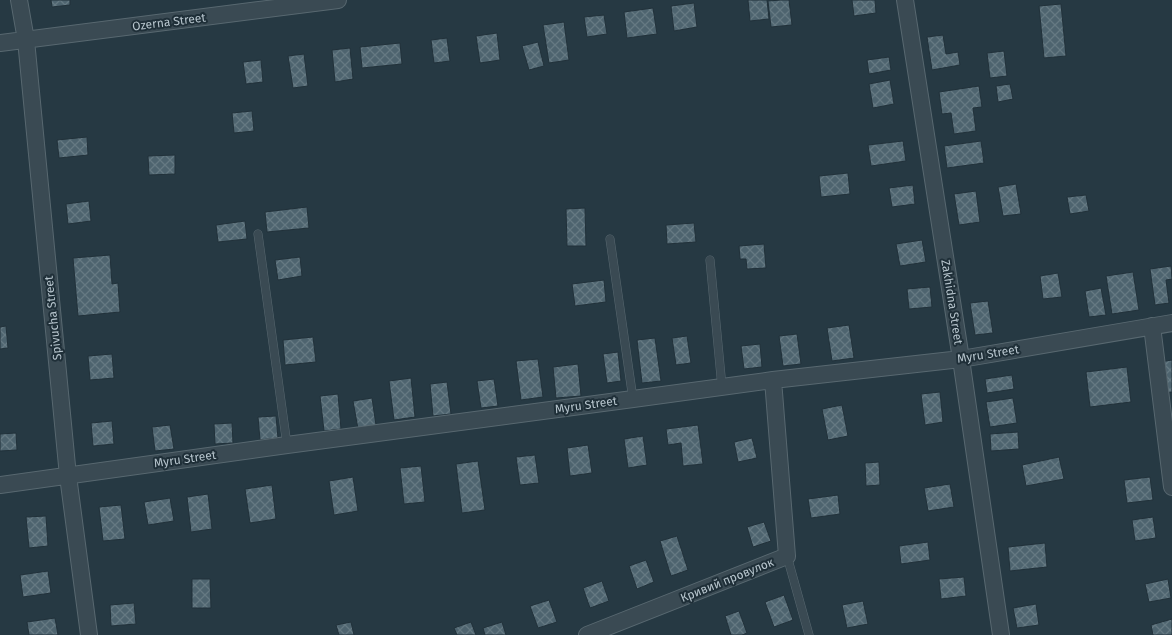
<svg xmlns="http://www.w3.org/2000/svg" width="1172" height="635" viewBox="0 0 1172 635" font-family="'Fira Sans',sans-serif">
  <defs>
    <pattern id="building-cross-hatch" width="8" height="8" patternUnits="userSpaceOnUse" patternTransform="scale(1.25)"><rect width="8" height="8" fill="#4e646f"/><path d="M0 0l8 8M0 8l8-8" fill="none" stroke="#657982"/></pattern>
  </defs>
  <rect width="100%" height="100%" fill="#263943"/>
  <path fill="url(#building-cross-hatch)" stroke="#21313a" d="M51,0H70V5L52,7Z
    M748,0H767L769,19L750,21Z
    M781,0H789L792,25L771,27L768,1Z
    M852,0H875L876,13L854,16Z
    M694,3L697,27L674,31L671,6Z
    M1061,4L1066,56L1044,58L1039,6Z
    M653,8L657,34L627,38L624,12Z
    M604,15L607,34L587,37L584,17Z
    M564,22L569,60L549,63L543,25Z
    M497,33L500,60L480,63L476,36Z
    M943,35L946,54L958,52L960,65L932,70L927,37Z
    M447,38L450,61L434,63L431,40Z
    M538,42L544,66L529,70L522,46Z
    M400,43L402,64L362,68L360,47Z
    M350,48L353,79L335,82L332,50Z
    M1004,51L1007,76L990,78L987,53Z
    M304,54L308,86L293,88L288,56Z
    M889,57L891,70L869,74L867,60Z
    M261,60L263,82L246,84L243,62Z
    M890,80L894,104L873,108L869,84Z
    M1010,84L1013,99L998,102L996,86Z
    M979,86L982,107L973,108L976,131L954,134L951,113L942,114L939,92Z
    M252,111L254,131L234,133L232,113Z
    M87,137L88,155L59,158L57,140Z
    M903,141L906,161L871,166L868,145Z
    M981,141L984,163L947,168L944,146Z
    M175,155V174L149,175L148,156Z
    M848,173L850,194L821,197L819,176Z
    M1016,184L1021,214L1003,216L998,187Z
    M913,185L915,204L892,207L889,188Z
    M976,191L980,222L959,225L954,194Z
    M1086,195L1089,211L1070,214L1067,197Z
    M89,201L91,221L68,224L66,204Z
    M307,207L309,228L267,232L265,212Z
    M585,208L586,246H567L566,209Z
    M245,221L247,239L218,242L216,225Z
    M694,223L696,242L667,244L666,225Z
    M922,240L926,262L900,266L896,244Z
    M764,244L766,268L747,269L746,259H740L739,246Z
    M110,255L112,284L118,283L120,312L78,316L73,258Z
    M300,257L302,276L278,280L275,260Z
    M1171,266L1172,279L1166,280L1169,303L1155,305L1150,269Z
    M1133,272L1139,310L1112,314L1106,276Z
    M1058,273L1062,297L1043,299L1040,276Z
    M604,280L606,302L575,306L572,284Z
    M930,287L932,307L909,309L907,289Z
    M1101,288L1106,315L1089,317L1085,291Z
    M988,301L993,333L975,335L970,303Z
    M849,325L854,358L832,361L827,328Z
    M6,326L8,348L0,349V327Z
    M797,334L801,364L783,366L779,336Z
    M687,336L691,363L676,365L672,338Z
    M313,337L316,362L285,365L283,340Z
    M655,338L661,381L642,383L637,340Z
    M760,344L762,367L744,369L741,346Z
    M618,352L621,381L607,383L603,354Z
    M112,354L114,378L90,380L88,356Z
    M538,359L543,397L521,400L516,361Z
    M1172,360V392L1164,393L1160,362Z
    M578,364L581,396L556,398L553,367Z
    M1127,367L1131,402L1090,407L1086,372Z
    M1012,375L1014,389L987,393L985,379Z
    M411,378L415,417L394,420L389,381Z
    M494,379L498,406L481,408L477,381Z
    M447,382L451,414L433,416L430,384Z
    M940,392L943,422L925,425L921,394Z
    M338,394L341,429L324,431L320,396Z
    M372,398L376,425L358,429L353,401Z
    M1013,398L1017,423L990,427L986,402Z
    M842,405L848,436L828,440L822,409Z
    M276,416L278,438L260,440L258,417Z
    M112,421L114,444L93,446L91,423Z
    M232,423L233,443L215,444L214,424Z
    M170,425L174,449L155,451L152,427Z
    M698,425L703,464L683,466L681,443L668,445L666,429Z
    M1018,432L1019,449L991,451L990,434Z
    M16,433L17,450L0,451V434Z
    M643,436L647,465L628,468L624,439Z
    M752,438L757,458L738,462L734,442Z
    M588,445L592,473L570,476L567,448Z
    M535,455L539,483L520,485L516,457Z
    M1059,457L1064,479L1026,486L1022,465Z
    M478,461L485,510L462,513L456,464Z
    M879,462L880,485L866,486L865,463Z
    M421,466L425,502L404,504L400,468Z
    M353,477L358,511L334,515L329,481Z
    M1150,477L1153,500L1127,503L1124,480Z
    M950,484L954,507L928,511L924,488Z
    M272,485L276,519L250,523L245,489Z
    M208,494L212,529L191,532L187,497Z
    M838,495L840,514L811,518L808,499Z
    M170,498L174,521L148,525L144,502Z
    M121,505L125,539L103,541L99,507Z
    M46,516L48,546L29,548L26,517Z
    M1153,517L1156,538L1135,541L1132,520Z
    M764,522L771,541L753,547L747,527Z
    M677,536L688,570L671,576L660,541Z
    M928,542L930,560L901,564L899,546Z
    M1045,543L1047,567L1010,571L1008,547Z
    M646,560L654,582L637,589L629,566Z
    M48,571L51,593L23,597L20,575Z
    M964,577L966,596L941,599L939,579Z
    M192,579H210L211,608H192Z
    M1168,579L1171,598L1149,602L1145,584Z
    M602,581L609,601L590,608L583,588Z
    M784,595L793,620L774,627L765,602Z
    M549,600L557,622L538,628L530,606Z
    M863,601L868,624L847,628L842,605Z
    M134,603L136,624L111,626L110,605Z
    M1036,604L1039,625L1017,628L1013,608Z
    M739,611L747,633L742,635H731L725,616Z
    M55,618L58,635H29L27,622Z
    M1172,619V635H1153L1151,625Z
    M351,622L354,635H339L336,625Z
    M471,622L476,635H457L454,628Z
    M502,622L506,635H485L483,628Z"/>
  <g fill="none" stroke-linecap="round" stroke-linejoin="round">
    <g stroke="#586870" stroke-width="9">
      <path id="lane" d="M258,234L287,445
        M610,239L633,399
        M710,260L722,387
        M787,556L809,635"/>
    </g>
    <g stroke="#586870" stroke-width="18">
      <path id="street" d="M19,0L26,40L68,476L89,635
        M905,0L961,359L1001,635
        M0,43L338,0
        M1152,326L1172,487
        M0,485L287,445L633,399L773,380L961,359L1172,323
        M587,635L787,556L773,380"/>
    </g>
    <use href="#lane" stroke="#3a4a53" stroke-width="8"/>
    <use href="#street" stroke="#3a4a53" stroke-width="16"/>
  </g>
  <g text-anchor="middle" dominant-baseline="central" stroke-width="4" stroke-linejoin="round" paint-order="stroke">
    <g font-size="12" fill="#b7c5cd" stroke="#1f2f38">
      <text transform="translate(169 22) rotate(-7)">Ozerna Street</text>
      <text transform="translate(952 302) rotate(81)">Zakhidna Street</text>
      <text transform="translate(53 318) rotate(-96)">Spivucha Street</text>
      <text transform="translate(988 354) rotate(-9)">Myru Street</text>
      <text transform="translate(586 405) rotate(-8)">Myru Street</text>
      <text transform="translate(185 459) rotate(-8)">Myru Street</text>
      <text transform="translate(727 580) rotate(-22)">Кривий провулок</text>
    </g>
  </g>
</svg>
